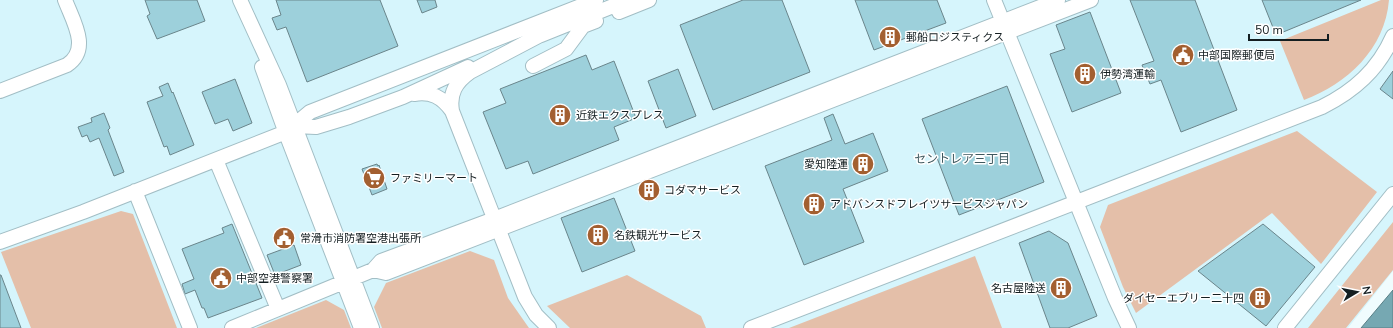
<svg xmlns="http://www.w3.org/2000/svg" width="1393" height="328" viewBox="0 0 1393 328" font-family="'Nunito Sans','Noto Sans JP',sans-serif">
  <rect width="100%" height="100%" fill="#f0fcfe"/>
  <path fill="#d6f5fc" d="M0,0H1393V271L1348,328H0Z"/>
  <path fill="#e4bfa9" d="M1381,0H1389C1385,49 1347,84 1304,100L1280,41Z
    M1297,131L1377,192L1321,264L1272,213L1136,313L1123,287L1100,227L1108,205Z
    M121,211L133,214L177,328H31L1,252Z
    M1393,222V270L1346,328H1308Z
    M470,251L494,260L508,298L529,328H382L374,307L386,283Z
    M975,256L1002,328H789Z
    M627,275L701,316L706,328H570L547,306Z
    M326,300L344,310L351,328H256Z"/>
  <path fill="#76a8b2" stroke="#597f86" d="M1393,290V328H1361Z"/>
  <path fill="#9dd0db" stroke="#6a858b" d="M145,0H197L205,21L157,39L147,16L150,14Z
    M276,0H380L398,46L307,82L286,27L277,30L272,18L281,15Z
    M417,0H435L437,7L422,13Z
    M743,0H782L810,72L713,110L680,25Z
    M855,0H937L946,23L874,50Z
    M1130,0H1195L1237,110L1181,132L1161,80L1150,84L1142,65L1154,61Z
    M1262,0H1361L1276,35Z
    M1090,12L1121,93L1072,112L1050,54L1065,49L1056,25Z
    M586,55L592,70L614,61L636,118L614,127L619,140L533,174L528,161L506,169L483,112L506,103L500,89Z
    M678,69L696,116L666,128L648,81Z
    M1393,71V99L1380,89Z
    M235,79L252,123L233,131L228,119L215,124L202,92Z
    M168,83L172,93L173,92L194,145L170,155L167,146L164,147L147,102L163,96L159,87Z
    M1007,86L1044,182L959,215L922,119Z
    M104,113L110,128L108,130L124,172L114,176L99,138L90,142L87,135L82,137L78,127L92,122L91,118Z
    M833,114L845,144L873,133L888,171L843,189L864,242L804,265L765,166L832,140L824,118Z
    M377,164L378,166L379,165L387,189L372,195L362,169Z
    M650,180L657,198L648,201L641,183Z
    M614,198L635,251L582,272L561,218Z
    M232,224L262,298L208,318L204,308H202L195,290L185,294L182,284L194,279L182,249L224,233L222,228Z
    M1263,224L1315,267L1266,326L1198,271Z
    M1049,231L1068,243L1097,316L1068,328H1050L1019,243Z
    M294,245L301,265L275,275L267,255Z
    M0,275H1L21,328H0Z"/>
  <g fill="none" stroke-linecap="round" stroke-linejoin="round">
    <g stroke="#a2bec5" stroke-width="16">
      <path id="minor" d="M240,0L279,85L372,328
        M994,0L1115,298L1129,328
        M619,12L649,0
        M548,31L470,72C456,82 449,93 452,111L525,297L536,315L549,328
        M541,35L628,0
        M533,66L566,49L583,26L596,21
        M262,67L287,136L361,328
        M0,91L67,65C91,49 73,21 65,0
        M414,94C431,91 442,97 452,111
        M295,126L316,127L349,117L403,97L468,67
        M216,160L278,309
        M135,191L190,328
        M0,242L83,212L286,132L310,112L596,0
        M373,270L386,273L1091,0
        M232,328L373,270L381,261L494,219L1058,0
        M751,328L1322,107C1354,91 1378,70 1393,36
        M1285,328L1393,194"/>
    </g>
    <use href="#minor" stroke="#fff" stroke-width="14"/>
  </g>
  <defs>
    <g id="building-disc" transform="scale(1.15)"><circle r="9.5" fill="#a35f30" stroke="#fff"/><path d="M-4-6H4V6H1V3H-1V6H-4ZM-2.5-4.3h1.7v1.8h-1.7ZM.8-4.3h1.7v1.8H.8ZM-2.5-1h1.7V.8h-1.7ZM.8-1h1.7V.8H.8Z" fill="#fff"/></g>
    <g id="civic-disc" transform="scale(1.15)"><circle r="9.5" fill="#a35f30" stroke="#fff"/><path d="M-.6-6.5H3V-4.5H.6V-3L4-1V1h2V6H-6V1h2V-1L-.6-3ZM-1.2 2.5V6h2.4V2.5Z" fill="#fff"/></g>
    <g id="supermarket-disc" transform="scale(1.15)"><circle r="9.5" fill="#a35f30" stroke="#fff"/><path d="M-6-5.5h2.5l.6 2H6L4.5 2H-2.5L-4.4-4H-6ZM-1.5 3.2a1.3 1.3 0 1 0 .1 0ZM3 3.2a1.3 1.3 0 1 0 .1 0Z" fill="#fff"/></g>
  </defs>
  <g fill-rule="evenodd">
    <use href="#building-disc" x="890" y="37"/>
    <use href="#civic-disc" x="1183" y="55"/>
    <use href="#building-disc" x="1085" y="74"/>
    <use href="#building-disc" x="560" y="115"/>
    <use href="#building-disc" x="863" y="164"/>
    <use href="#supermarket-disc" x="374" y="178"/>
    <use href="#building-disc" x="649" y="190"/>
    <use href="#building-disc" x="814" y="204"/>
    <use href="#building-disc" x="598" y="235"/>
    <use href="#civic-disc" x="284" y="238"/>
    <use href="#civic-disc" x="221" y="278"/>
    <use href="#building-disc" x="1061" y="288"/>
    <use href="#building-disc" x="1260" y="298"/>
  </g>
  <g text-anchor="middle" dominant-baseline="central" stroke-width="3" stroke-linejoin="round" paint-order="stroke">
    <g font-size="11" fill="#141e21" stroke="#fff" text-anchor="start">
      <text x="906" y="37">郵船ロジスティクス</text>
      <text x="1198" y="55">中部国際郵便局</text>
      <text x="1100" y="74">伊勢湾運輸</text>
      <text x="576" y="115">近鉄エクスプレス</text>
      <text x="848" y="164" text-anchor="end">愛知陸運</text>
      <text x="390" y="178">ファミリーマート</text>
      <text x="664" y="190">コダマサービス</text>
      <text x="830" y="204">アドバンスドフレイツサービスジャパン</text>
      <text x="614" y="235">名鉄観光サービス</text>
      <text x="300" y="238">常滑市消防署空港出張所</text>
      <text x="236" y="278">中部空港警察署</text>
      <text x="1046" y="288" text-anchor="end">名古屋陸送</text>
      <text x="1244" y="298" text-anchor="end">ダイセーエブリー二十四</text>
    </g>
    <g font-size="12" fill="#3f595f" stroke="#fff">
      <text x="962" y="159">セントレア三丁目</text>
    </g>
  </g>
  <g transform="translate(1357 292) rotate(80)" stroke="#ffffff" stroke-width="3" paint-order="stroke">
  <path d="M0-3L7 15L0 10L-7 15Z" fill="#141e21"/>
  <text y="-6" font-size="11" font-weight="bold" text-anchor="middle" fill="#141e21">N</text>
  </g>
  <path d="M1249 34v6h79v-6" fill="none" stroke="#141e21" stroke-width="2"/>
  <text x="1255" y="34" font-size="12" fill="#141e21" stroke="#ffffff" stroke-width="3" paint-order="stroke">50 m</text>
</svg>
